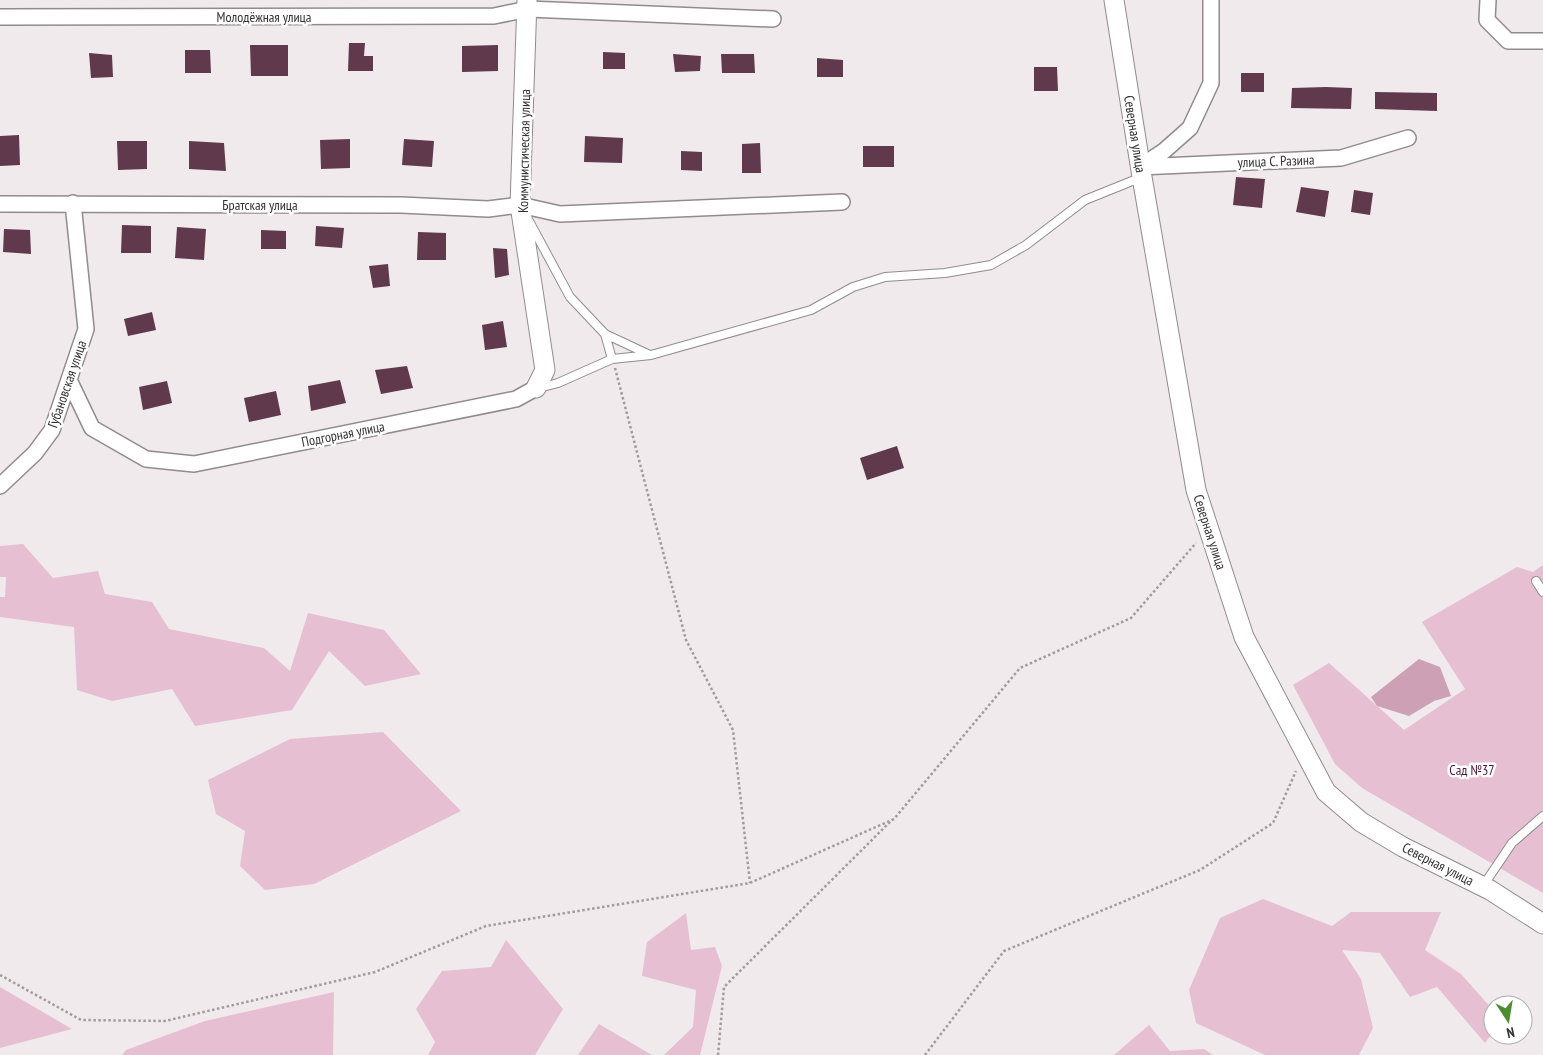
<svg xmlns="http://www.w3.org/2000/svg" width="1543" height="1055" viewBox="0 0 1543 1055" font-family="'PT Sans Narrow',sans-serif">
  <rect width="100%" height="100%" fill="#f0eaed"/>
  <path fill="#e6bfd2" d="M23,544L53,578L98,571L105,594L152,602L169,629L264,648L290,671L308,613L384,630L421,674L365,686L329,651L292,710L195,726L172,689L112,701L77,690L74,627L0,617V597H5L6,577H0V546Z
    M1543,565V893L1362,788L1335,764L1293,685L1329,663L1404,730L1465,689L1422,622L1517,567L1533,572Z
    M383,732L461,811L314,884L265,890L240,866L245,831L216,814L208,780L290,739Z
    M1263,899L1332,926L1351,912H1441L1425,950L1461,974L1493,1010V1032L1485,1043L1437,987L1410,997L1380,953L1342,950L1361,979L1373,1028L1359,1055H1265L1196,1023L1189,990L1220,918Z
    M686,913L691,950L715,947L722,966L700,1055H664L693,1027L696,990L642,976L647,942Z
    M506,940L563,1009L535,1055H428L435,1042L416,1009L442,971L491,967Z
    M0,987L72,1029L0,1048Z
    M334,992L333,1055H122L126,1050L205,1021Z
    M599,1024L652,1055H578Z
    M1149,1025L1170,1051L1204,1049L1213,1055H1114Z"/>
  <path fill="#cea0b6" d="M1419,659L1440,667L1451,696L1434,701L1409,716L1377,706L1371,697Z"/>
  <path fill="#60394d" d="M349,43H365L364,56H373V71H348Z
    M250,45H288V76H251Z
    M498,45V71L462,72V46Z
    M185,50H210L211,73H185Z
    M603,52L625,53V69H603Z
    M89,53L112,55L113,77L91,78Z
    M673,54L701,56L700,71L675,72Z
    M721,54H754L755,73H722Z
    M817,58L843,60V77H817Z
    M1034,67H1057L1058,91H1034Z
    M1241,73H1264V92H1241Z
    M1326,87L1352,88L1351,109L1291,108L1292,88Z
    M1375,92L1437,93V111L1375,109Z
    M19,135L20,165L0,166V136Z
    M585,136L623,138L622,163L584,162Z
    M350,139V168L321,169L320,140Z
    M404,139L434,141L432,167L402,165Z
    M117,141H147V169L118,170Z
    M189,141L224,143L226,171L189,169Z
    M760,143L761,173H742V144Z
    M863,146H894V167H863Z
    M681,151L702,152V171L681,170Z
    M1236,177L1265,179L1262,208L1233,205Z
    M1301,187L1329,191L1325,217L1296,212Z
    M1354,190L1373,193L1370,215L1351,212Z
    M122,225L151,226V253H121Z
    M316,226L344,228L342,248L315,246Z
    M177,227L206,229L204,260L175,258Z
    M4,229L30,230L31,254L3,252Z
    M261,230L286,231V249H261Z
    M418,232L446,233V260H417Z
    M493,248L507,249L509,275L495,278Z
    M388,264L390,286L373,288L369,266Z
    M152,312L156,330L128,336L124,319Z
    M503,321L507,347L485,350L482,325Z
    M407,366L413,388L381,394L375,370Z
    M340,380L346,403L311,411L308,386Z
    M167,381L172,403L143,410L139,387Z
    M276,391L281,415L249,422L244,398Z
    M897,446L904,468L867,480L860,458Z"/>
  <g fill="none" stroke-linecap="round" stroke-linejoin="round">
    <g stroke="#918b8e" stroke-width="10">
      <path id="service" d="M529,221L570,297L605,334L650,355
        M605,334L612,359
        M539,388L558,383L612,359L651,355L811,310L853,287L885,277L945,273L991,265L1026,245L1085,200L1142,177
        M1536,581L1543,592
        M1483,886L1512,843L1543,816"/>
    </g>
    <g stroke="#918b8e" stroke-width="18">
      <path id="minor" d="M1488,0L1487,20L1508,41H1543
        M0,17L494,16L528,9L773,19
        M1140,167L1341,158L1408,138
        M1140,167L1164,151L1190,128L1211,83V0
        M0,204L401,205L488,209L520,205L560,214L842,202
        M69,380L92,428L146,459L194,464L516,399L536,388
        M0,486L35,453L52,430L86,329L73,203"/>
    </g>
    <g stroke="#918b8e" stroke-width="21">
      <path id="tertiary" d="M527,0L520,205L545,370L536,388
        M1114,0L1142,177L1196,490L1244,637L1326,792L1361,822L1403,847L1490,890L1543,924"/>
    </g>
    <path stroke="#a09c9e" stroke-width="2.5" stroke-dasharray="2.5 2.5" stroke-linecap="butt" d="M615,368L686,640L733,730L750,883
      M0,975L81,1020L165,1021L375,972L486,926L750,883L894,819L1020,668L1131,618L1196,543
      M718,1055L724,987L892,820
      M925,1055L1004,951L1200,870L1273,823L1296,771"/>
    <use href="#service" stroke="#fff" stroke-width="8"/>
    <use href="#minor" stroke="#fff" stroke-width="15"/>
    <use href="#tertiary" stroke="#fff" stroke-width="19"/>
  </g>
  <g text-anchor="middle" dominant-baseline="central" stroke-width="5" stroke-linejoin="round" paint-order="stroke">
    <g font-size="14" fill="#333132" stroke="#fff">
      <text x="264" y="17">Молодёжная улица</text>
      <text transform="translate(1135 134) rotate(81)">Северная улица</text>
      <text transform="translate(524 151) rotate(-89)">Коммунистическая улица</text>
      <text transform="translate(1276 161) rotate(-2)">улица С. Разина</text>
      <text x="260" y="205">Братская улица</text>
      <text transform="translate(67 384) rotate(-71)">Губановская улица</text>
      <text transform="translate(343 434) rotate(-11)">Подгорная улица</text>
      <text transform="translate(1210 532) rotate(72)">Северная улица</text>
      <text transform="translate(1438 864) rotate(27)">Северная улица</text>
    </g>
    <g font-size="14" fill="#4e1737" stroke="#fff">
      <text x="1472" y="770">Сад №37</text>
    </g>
  </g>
  <g transform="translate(1508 1020) rotate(168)"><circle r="24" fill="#ffffff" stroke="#adadad"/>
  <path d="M0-4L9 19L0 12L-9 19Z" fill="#4b8d30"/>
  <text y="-8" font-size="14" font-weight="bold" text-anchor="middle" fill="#333132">N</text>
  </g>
</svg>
